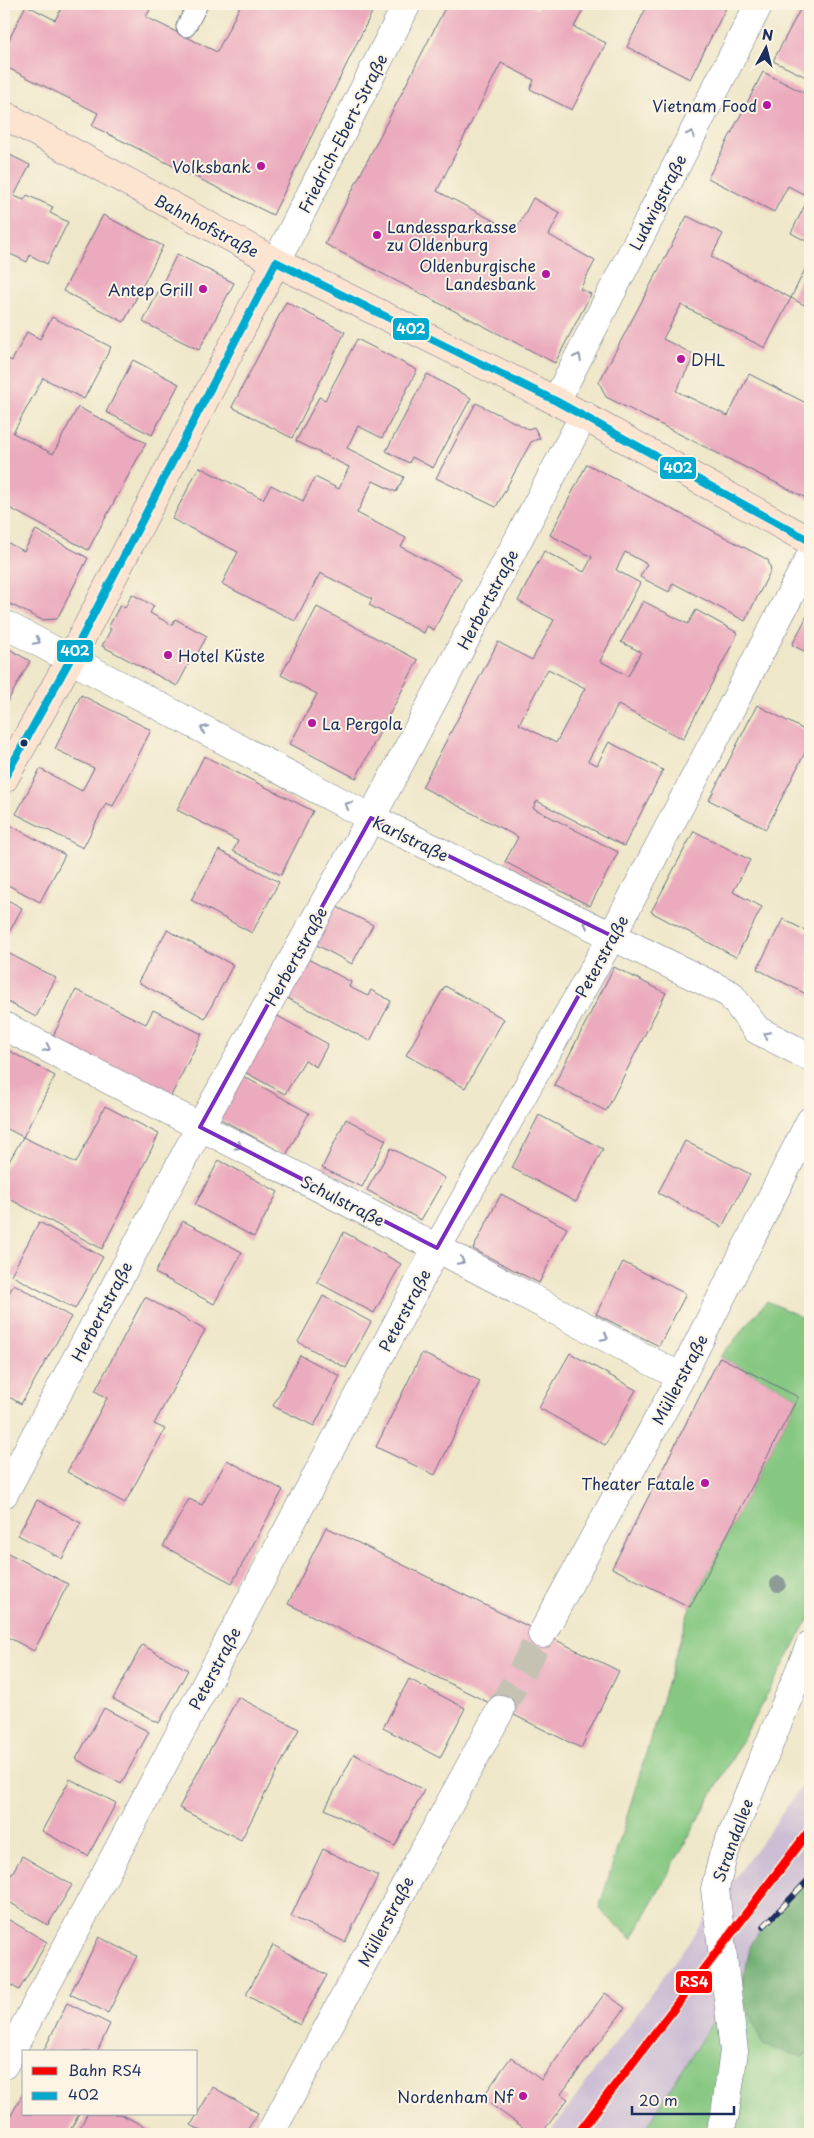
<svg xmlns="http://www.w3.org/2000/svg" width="814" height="2138" viewBox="0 0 814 2138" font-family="'Playpen Sans',sans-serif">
  <rect width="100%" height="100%" fill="#fcf5e5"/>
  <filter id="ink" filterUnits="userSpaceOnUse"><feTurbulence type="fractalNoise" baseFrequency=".02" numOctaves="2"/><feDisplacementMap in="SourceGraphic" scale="10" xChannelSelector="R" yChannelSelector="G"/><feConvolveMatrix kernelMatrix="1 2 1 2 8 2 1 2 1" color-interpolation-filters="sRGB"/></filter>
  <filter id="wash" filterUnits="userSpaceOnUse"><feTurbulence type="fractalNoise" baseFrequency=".0096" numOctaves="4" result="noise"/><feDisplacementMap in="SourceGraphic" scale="20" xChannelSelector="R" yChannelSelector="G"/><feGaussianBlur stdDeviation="1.12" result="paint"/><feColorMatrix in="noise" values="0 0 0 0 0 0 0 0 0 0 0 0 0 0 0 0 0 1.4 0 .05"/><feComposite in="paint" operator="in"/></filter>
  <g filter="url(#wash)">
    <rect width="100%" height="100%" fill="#efe7c9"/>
    <path fill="#ccbed4" d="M810,1775V1882L777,1917L642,2134H549Z"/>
    <path fill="#86c882" stroke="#507c70" d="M767,1301L810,1321V1617L632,1939L599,1909L690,1607L798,1397L720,1357Z
      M745,1970L741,1992L802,2057L810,2052V2134H642Z"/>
    <path fill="#6cac70" stroke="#446e67" d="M810,1871V2052L802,2057L763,2045L741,1992L751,1943L796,1886Z"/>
    <g id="blocks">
      <path fill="#ebaabd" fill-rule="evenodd" d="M64,4H153L146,17L217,52L241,4H376L273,215L92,126L98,113L4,66V50L26,5L55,20Z
        M447,4H527L537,9L539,4H586L574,27L606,43L572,110L530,89L534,80L501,63L437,191L515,232L533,198L560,213L549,235L595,261L580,289L591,294L555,363L325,244Z
        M648,4H728L690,79L627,47Z
        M803,4H810V79L773,61Z
        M763,72L810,96V243L791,233L809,197L788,186L774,212L708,178Z
        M4,152L30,165L14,196L24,200L27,195L53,207L50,213L68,222L47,264L30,255L27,262L4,251Z
        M103,215L163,246L124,322L63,291Z
        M687,216L723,234L711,257L791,298L765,348L681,305L663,339L695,355L676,391L728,416L749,374L810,405V500L606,397L599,382Z
        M177,254L234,283L199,350L143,322Z
        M810,259V308L791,298Z
        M286,302L345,332L292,438L232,407Z
        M52,317L111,347L84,399L43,378L13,433L53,454L78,407L146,443L88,550L4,505V357L12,361L27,332L40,339Z
        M357,339L417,370L382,438L358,426L347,448L404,477L396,492L373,481L357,513L406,538L401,547L461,578L434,630L427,626L424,633L369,605L372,599L320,573L295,621L222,584L238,552L172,519L199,467L263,499L271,485L303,501L315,477L339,489L349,467L296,441L319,397L325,400Z
        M133,360L179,384L152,435L106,412Z
        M427,374L471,398L433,468L412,457L409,463L386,451Z
        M476,403L528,429L534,427L540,438L531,442L496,507L436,478Z
        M587,464L768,560L771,570L745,621L673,583L669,592L640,577L647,564L625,552L616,570L640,583L600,661L628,676L641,652L621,642L643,601L688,624L696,610L738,633L683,739L618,705L588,761L597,765L609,742L663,770L624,846L537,801L533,808L618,852L590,906L505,862L518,837L422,787L498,642L532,660L554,620L518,601L544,551L584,572L592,557L550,535ZM548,669L585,688L556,743L519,724Z
        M36,530L88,558L57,619L42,620L4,601V541L24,551Z
        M132,594L154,606L150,613L172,625L175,619L207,636L195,658L193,656L177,686L102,646L111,629L108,628L120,605L125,608Z
        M317,607L418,660L356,778L290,744L317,694L281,675Z
        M810,610V654L792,645Z
        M4,646L30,661L4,708Z
        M81,695L151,730L113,806L106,803L83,848L16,814L40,769L82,791L94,768L55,749Z
        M757,705L810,733V743L766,829L709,800Z
        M204,756L313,811L281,875L233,851L238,841L177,810Z
        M8,824L65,855L40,902L4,883V832Z
        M694,831L750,860L733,892L762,907L736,957L651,912Z
        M219,850L279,882L252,933L191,900Z
        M4,898L22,908L4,942Z
        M333,905L373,925L352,964L313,943Z
        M783,919L810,933V996L757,969Z
        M167,930L233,965L205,1018L138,982Z
        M4,951L56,978L36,1017L4,1000Z
        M306,958L351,982L349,987L368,996L371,990L391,1001L370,1041L285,997Z
        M614,967L666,993L606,1111L554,1085Z
        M445,986L504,1019L465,1088L406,1055Z
        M76,990L146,1024L153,1010L202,1034L168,1102L49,1044Z
        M274,1014L328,1044L316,1067L305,1060L285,1094L243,1071Z
        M4,1048L55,1076L23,1137L4,1127Z
        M241,1075L309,1113L286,1155L217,1117Z
        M105,1106L159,1134L102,1249L4,1196V1170L23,1137L76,1163Z
        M539,1115L603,1149L576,1202L512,1168Z
        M346,1119L386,1140L362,1187L322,1168Z
        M685,1141L750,1174L722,1227L658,1193Z
        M391,1148L445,1178L421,1220L367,1190Z
        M219,1160L278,1192L254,1237L195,1205Z
        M501,1194L567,1228L539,1283L473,1249Z
        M183,1221L242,1252L214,1304L155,1273Z
        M39,1222L103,1257L75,1309L11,1275Z
        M344,1232L401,1264L374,1313L317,1282Z
        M623,1262L686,1294L659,1346L596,1314Z
        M14,1284L71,1317L21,1404L4,1394V1302Z
        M323,1296L371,1322L346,1368L298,1342Z
        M145,1297L205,1330L154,1424L165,1429L125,1503L67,1472L107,1398L95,1391Z
        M422,1353L480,1381L435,1475L376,1447Z
        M570,1353L636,1390L605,1445L539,1408Z
        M300,1355L340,1376L314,1426L273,1406Z
        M720,1357L798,1397L690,1607L612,1568Z
        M4,1408L11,1411L4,1425Z
        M227,1460L283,1490L232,1583L163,1546L189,1499L202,1505Z
        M37,1500L81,1523L62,1559L18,1535Z
        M326,1527L619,1671L581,1748L288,1604Z
        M6,1552L68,1584L34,1651L4,1635V1556Z
        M142,1645L188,1670L159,1723L113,1699Z
        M409,1679L465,1708L440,1758L383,1728Z
        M238,1697L299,1729L241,1840L179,1808Z
        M104,1708L149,1732L121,1784L76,1759Z
        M354,1754L424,1790L395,1846L325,1809Z
        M70,1779L116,1803L88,1856L42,1831Z
        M323,1849L378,1876L345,1942L291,1916Z
        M22,1856L72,1885L48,1925L4,1899V1887Z
        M4,1917L47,1942L19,1990L4,1981Z
        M99,1937L137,1956L108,2013L70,1994Z
        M273,1945L327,1975L300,2025L246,1995Z
        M605,1993L625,2008L561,2094L568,2099L541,2134H532L482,2098L511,2057L541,2080Z
        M67,2003L110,2024L97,2052H43Z
        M213,2087L258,2113L245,2134H207L191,2125Z
        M24,2092V2114H79L68,2134H7L4,2133V2128Z
        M87,2114H120L160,2134H77Z"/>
    </g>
  </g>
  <g filter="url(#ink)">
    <use href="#blocks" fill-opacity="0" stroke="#656f83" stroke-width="1"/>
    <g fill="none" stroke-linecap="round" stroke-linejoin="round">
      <path stroke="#c5c2b4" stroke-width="28" stroke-dasharray="28 14" stroke-linecap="butt" d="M501,1709L542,1634"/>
      <g stroke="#656f83" stroke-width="21">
        <path id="lane" d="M186,27L198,4"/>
      </g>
      <g stroke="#656f83" stroke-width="29">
        <path id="street" d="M276,262L407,4
          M556,401L759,4
          M4,624L371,818L730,994L757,1030L810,1057
          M4,1026L437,1248L681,1377
          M4,1494L200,1127L371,818L584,415
          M542,1634L681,1377L810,1121
          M4,2065L437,1248L612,936L810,557
          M270,2134L501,1709
          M719,2134L725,2114L734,2051L715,1889L723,1856L810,1645"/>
      </g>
      <g stroke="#656f83" stroke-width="29">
        <path id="secondary" d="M4,115L276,262L556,401L810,541
          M4,779L71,658L276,262"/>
      </g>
      <use href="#lane" stroke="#fff" stroke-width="19"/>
      <use href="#street" stroke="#fff" stroke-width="28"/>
      <use href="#secondary" stroke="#fde4d0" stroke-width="28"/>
      <g stroke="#1b2f5e" stroke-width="5.5">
        <path id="rail" d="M764,1926L810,1878"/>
      </g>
      <use href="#rail" stroke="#fcf5e5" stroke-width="4" stroke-dasharray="11" stroke-linecap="butt"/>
      <g stroke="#fcf5e5" stroke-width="11">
        <path id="bus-1" d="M276,262L556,401L810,541
          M4,779L71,658L276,262"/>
      </g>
      <use href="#bus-1" stroke="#00a9ce" stroke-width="8"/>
      <g stroke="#fcf5e5" stroke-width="12">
        <path id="rail-1" d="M578,2134L810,1830"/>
      </g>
      <use href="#rail-1" stroke="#f00" stroke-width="9"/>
    </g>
    <circle fill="#8c9b94" cx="778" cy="1584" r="8"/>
    <defs><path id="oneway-chevron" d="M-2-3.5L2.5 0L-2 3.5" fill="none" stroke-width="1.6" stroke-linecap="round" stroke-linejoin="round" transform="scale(1.25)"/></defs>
    <g stroke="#8d97ae">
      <use href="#oneway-chevron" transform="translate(691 134) rotate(-63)"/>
      <use href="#oneway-chevron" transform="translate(578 357) rotate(-63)"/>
      <use href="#oneway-chevron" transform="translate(37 641) rotate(27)"/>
      <use href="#oneway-chevron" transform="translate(204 729) rotate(-152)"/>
      <use href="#oneway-chevron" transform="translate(348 805) rotate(-152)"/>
      <use href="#oneway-chevron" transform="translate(587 924) rotate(-154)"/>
      <use href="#oneway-chevron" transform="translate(767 1035) rotate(-153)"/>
      <use href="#oneway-chevron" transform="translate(47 1048) rotate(27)"/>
      <use href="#oneway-chevron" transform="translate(239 1146) rotate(27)"/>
      <use href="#oneway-chevron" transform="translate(461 1261) rotate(28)"/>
      <use href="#oneway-chevron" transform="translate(605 1337) rotate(28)"/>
    </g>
  </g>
  <path fill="none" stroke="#7b2cbf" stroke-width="4" stroke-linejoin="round" d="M371,818L612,936L437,1248L200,1127Z"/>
  <g fill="#b5179e" stroke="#fcf5e5" stroke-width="2">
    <circle cx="767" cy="105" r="5"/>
    <circle cx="261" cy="166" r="5"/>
    <circle cx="377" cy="235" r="5"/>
    <circle cx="546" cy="274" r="5"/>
    <circle cx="203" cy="289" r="5"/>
    <circle cx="681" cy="359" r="5"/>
    <circle cx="168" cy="655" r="5"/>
    <circle cx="312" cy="723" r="5"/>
    <circle cx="705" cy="1483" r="5"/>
    <circle cx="523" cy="2096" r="5"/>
  </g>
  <circle fill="#1b2f5e" stroke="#fcf5e5" stroke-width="2" cx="24" cy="743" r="4.5"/>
  <g text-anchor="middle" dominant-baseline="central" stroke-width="4" stroke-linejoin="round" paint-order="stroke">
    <g font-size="16" fill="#1b2f5e" stroke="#fcf5e5" text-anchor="end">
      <text x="757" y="105">Vietnam Food</text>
      <text x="251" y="166">Volksbank</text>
      <text x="387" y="226" text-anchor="start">Landessparkasse<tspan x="387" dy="18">zu Oldenburg</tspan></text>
      <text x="536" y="265">Oldenburgische<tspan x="536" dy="18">Landesbank</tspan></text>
      <text x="193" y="289">Antep Grill</text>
      <text x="691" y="359" text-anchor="start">DHL</text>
      <text x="178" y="655" text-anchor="start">Hotel Küste</text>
      <text x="322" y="723" text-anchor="start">La Pergola</text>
      <text x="695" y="1483">Theater Fatale</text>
      <text x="513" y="2096">Nordenham Nf</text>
    </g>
    <g font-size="16" fill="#1b2f5e" stroke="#fcf5e5">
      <text transform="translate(342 133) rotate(-63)">Friedrich-Ebert-Straße</text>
      <text transform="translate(657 202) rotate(-63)">Ludwigstraße</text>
      <text transform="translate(207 225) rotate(28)">Bahnhofstraße</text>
      <text transform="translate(487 599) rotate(-62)">Herbertstraße</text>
      <text transform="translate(411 838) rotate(26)">Karlstraße</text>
      <text transform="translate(295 956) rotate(-61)">Herbertstraße</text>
      <text transform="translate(601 956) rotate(-61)">Peterstraße</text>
      <text transform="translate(343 1200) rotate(27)">Schulstraße</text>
      <text transform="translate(404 1310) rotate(-62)">Peterstraße</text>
      <text transform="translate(101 1311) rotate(-62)">Herbertstraße</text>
      <text transform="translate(679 1379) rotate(-62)">Müllerstraße</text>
      <text transform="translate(214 1668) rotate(-62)">Peterstraße</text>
      <text transform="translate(732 1840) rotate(-70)">Strandallee</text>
      <text transform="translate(385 1921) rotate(-62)">Müllerstraße</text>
    </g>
  </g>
  <g stroke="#fcf5e5" stroke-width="2">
    <rect x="392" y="317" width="38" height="24" rx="5" fill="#00a9ce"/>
    <rect x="659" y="456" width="38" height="24" rx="5" fill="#00a9ce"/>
    <rect x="56" y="639" width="38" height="24" rx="5" fill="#00a9ce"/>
    <rect x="675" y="1970" width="38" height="24" rx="5" fill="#f00"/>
  </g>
  <g font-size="14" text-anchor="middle" font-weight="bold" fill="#fff">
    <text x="411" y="334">402</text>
    <text x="678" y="473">402</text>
    <text x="75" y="656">402</text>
    <text x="694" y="1987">RS4</text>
  </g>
  <rect width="814" height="2138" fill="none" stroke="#fcf5e5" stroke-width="20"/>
  <rect x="22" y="2050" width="175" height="65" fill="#fcf5e5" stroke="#a2a6af"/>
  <rect x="32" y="2067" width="25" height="8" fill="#ff0000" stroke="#a2a6af"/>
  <text x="68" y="2076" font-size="15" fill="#1b2f5e">Bahn RS4</text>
  <rect x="32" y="2092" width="25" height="8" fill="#00a9ce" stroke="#a2a6af"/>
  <text x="68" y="2100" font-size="15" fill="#1b2f5e">402</text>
  <g transform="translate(766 48) rotate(7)" stroke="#fcf5e5" stroke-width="4" paint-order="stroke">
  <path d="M0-4L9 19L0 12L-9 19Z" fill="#1b2f5e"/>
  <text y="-8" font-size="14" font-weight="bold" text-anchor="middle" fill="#1b2f5e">N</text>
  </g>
  <path d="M632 2106v8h102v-8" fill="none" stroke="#1b2f5e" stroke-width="2.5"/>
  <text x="639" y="2106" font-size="15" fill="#1b2f5e" stroke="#fcf5e5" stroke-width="4" paint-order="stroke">20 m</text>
</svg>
